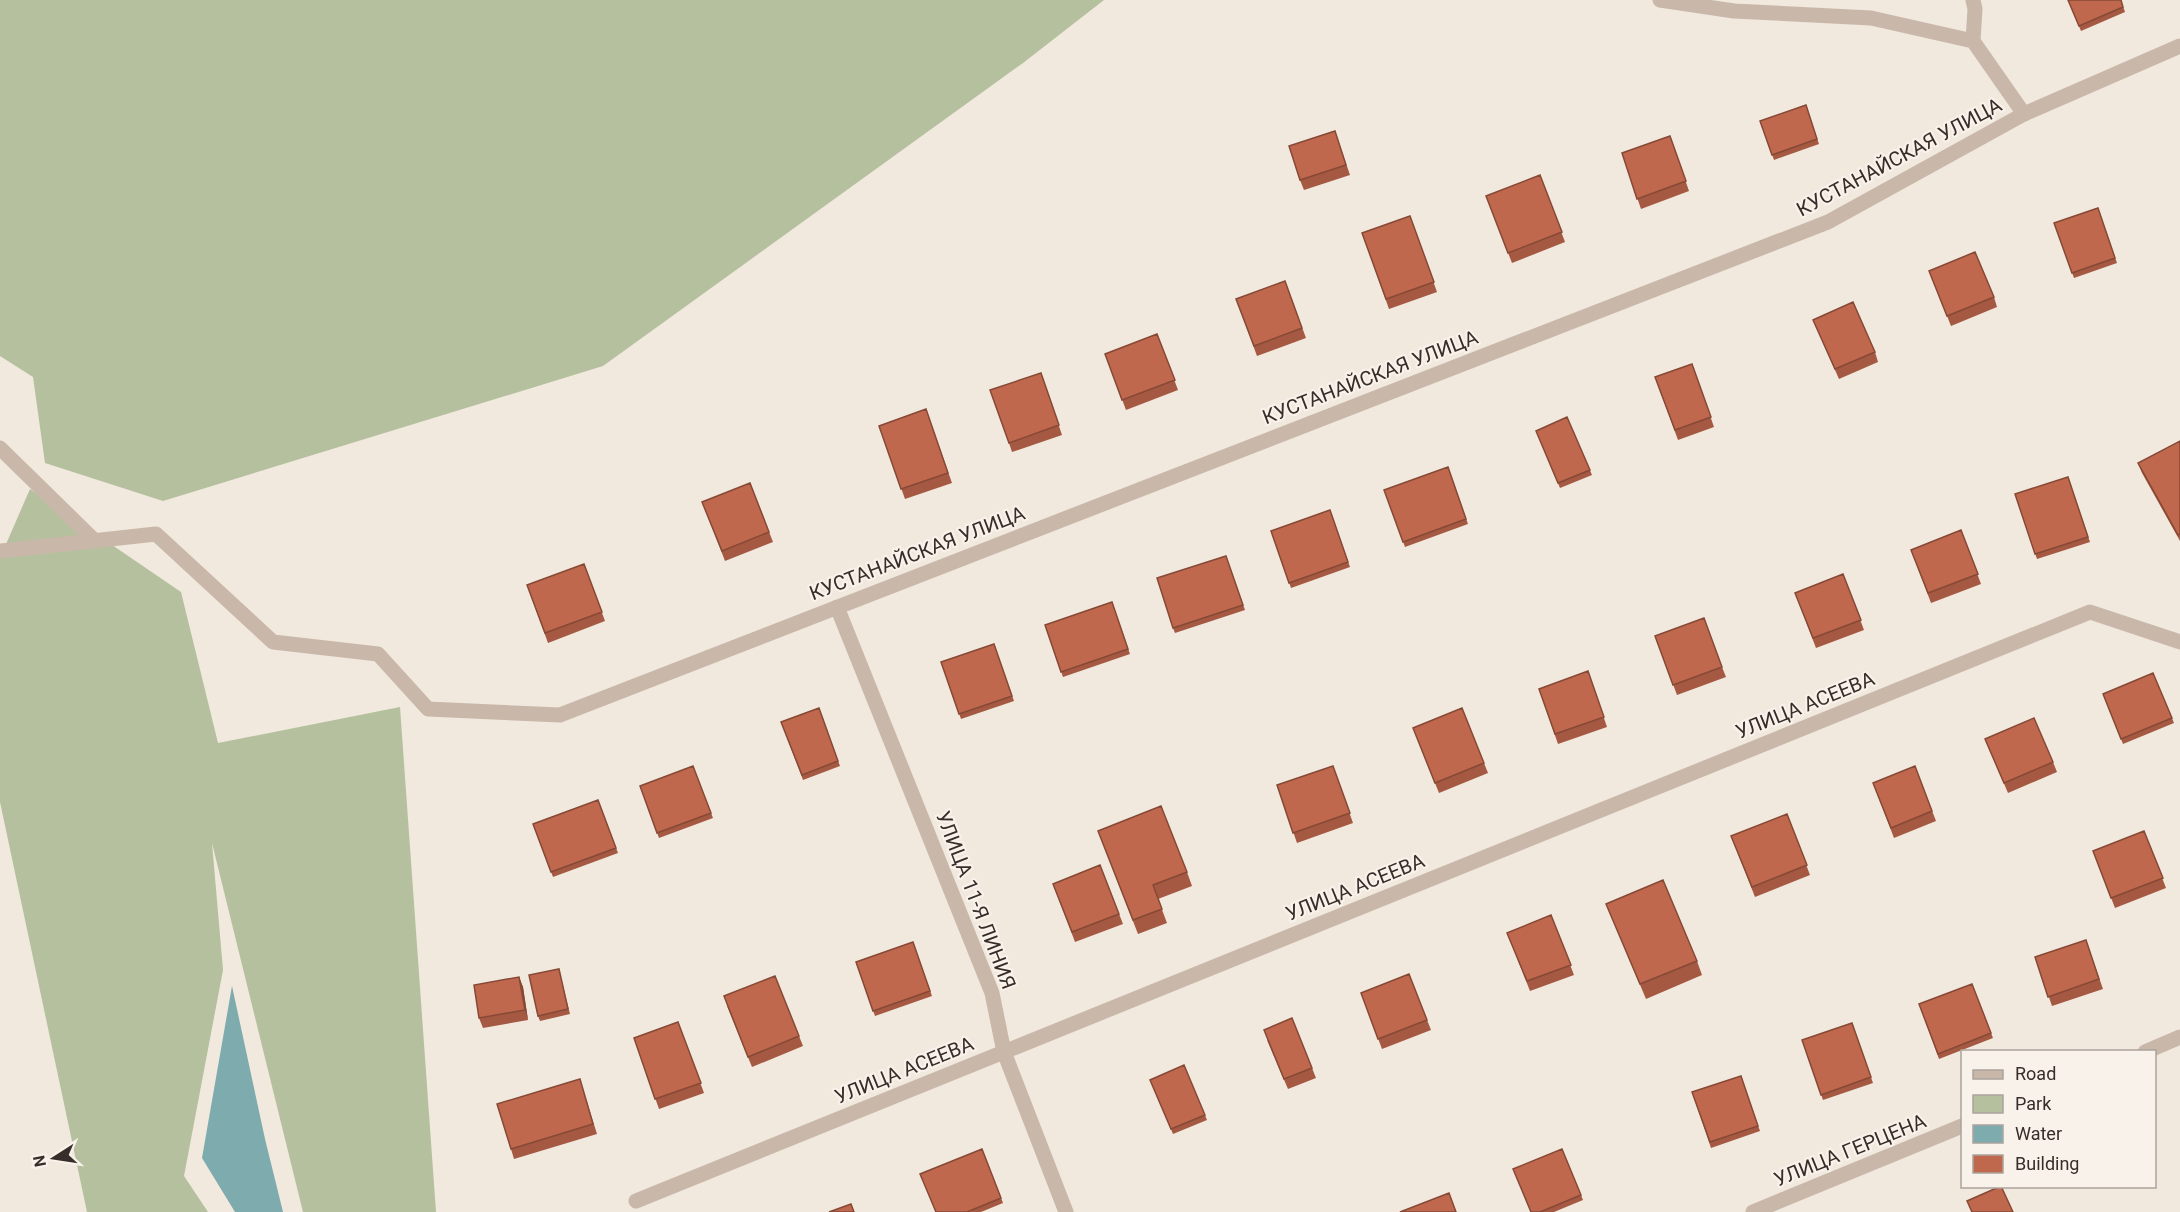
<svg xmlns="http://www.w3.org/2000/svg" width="2180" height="1212" viewBox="0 0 2180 1212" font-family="Roboto,sans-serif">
  <rect width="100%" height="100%" fill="#f1e8de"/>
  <path fill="#b5c09e" d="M0,0H1104L1023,63L603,366L163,501L45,463L33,377L0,356Z
    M30,489L181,592L218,743L400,707L436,1212H303L212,843L223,970L184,1176L208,1212H87L0,802V558Z"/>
  <path fill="#7eabad" d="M232,986L265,1139L283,1212H235L202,1158Z"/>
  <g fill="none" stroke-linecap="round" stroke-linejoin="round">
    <path stroke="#c9b8aa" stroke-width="15" d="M1660,0L1734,11L1871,18L1973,41
      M1973,0L1975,9L1973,41L2024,114"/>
    <path stroke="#c9b8aa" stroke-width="15" d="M0,448L95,541
      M0,551L156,534L273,642L378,654L428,709L560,715L1828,222L2024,114L2180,46
      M837,607L992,993L1004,1052L1066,1212
      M2145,1052L2180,1037
      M636,1201L2090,612L2180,642
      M1753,1212L1962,1126"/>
  </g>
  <path fill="#a55942" d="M2068,0H2121L2125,12L2081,31Z
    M1806,105L1819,144L1774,160L1760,121Z
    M1335,131L1350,175L1304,190L1300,180Z
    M1670,136L1689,191L1641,209L1622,153Z
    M1540,175L1565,242L1512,263L1486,196Z
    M2098,208L2117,263L2074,278L2054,223Z
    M1410,216L1437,292L1389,309L1362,233Z
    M1285,281L1306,338L1257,356L1236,299Z
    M1933,281L1994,297L1997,307L1951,326Z
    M1813,320L1875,352L1878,362L1839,379Z
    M1157,334L1178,390L1126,410L1105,354Z
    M1692,364L1714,427L1678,440L1655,377Z
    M1041,373L1062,435L1012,452L1009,443Z
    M926,409L952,483L905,499L879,426Z
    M1567,417L1592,475L1560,488L1536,431Z
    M2180,441V541L2142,473L2138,463Z
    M1448,467L1468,524L1405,547L1384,490Z
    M2068,477L2090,542L2037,559L2015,494Z
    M750,483L773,542L725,561L706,512Z
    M1330,510L1350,567L1291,588L1271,531Z
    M1961,530L1981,584L1931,603L1911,550Z
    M1226,556L1245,610L1175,633L1173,628Z
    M584,564L605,621L548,643L527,585Z
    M1843,574L1864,630L1816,648L1795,593Z
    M1112,602L1130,654L1063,677L1045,625Z
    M1655,636L1722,667L1726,677L1677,695Z
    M994,644L1014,701L961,719L941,662Z
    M1588,671L1607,727L1558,744L1539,689Z
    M2153,673L2174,723L2123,744L2103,694Z
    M819,708L840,766L803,780L781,722Z
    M1413,728L1484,763L1488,773L1439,793Z
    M1985,739L2053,762L2057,772L2008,793Z
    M693,766L713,818L659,838L640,786Z
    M1333,766L1353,823L1297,843L1277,785Z
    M1915,766L1936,821L1894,838L1873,783Z
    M598,800L618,853L553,877L533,824Z
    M1787,814L1810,875L1755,897L1731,836Z
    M1098,831L1187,872L1192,886L1158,899L1167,923L1138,934Z
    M2144,831L2166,888L2115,908L2093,851Z
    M1100,865L1123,924L1075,942L1053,884Z
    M1606,904L1697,961L1702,975L1646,999Z
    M1551,915L1574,975L1530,991L1507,933Z
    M2086,940L2103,989L2052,1006L2035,957Z
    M913,942L932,996L875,1016L856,962Z
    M560,974L570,1014L540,1021L538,1016Z
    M1409,974L1431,1030L1382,1049L1361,993Z
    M519,977L523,987L528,1020L483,1028L479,1018Z
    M1972,984L1993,1038L1939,1059L1919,1004Z
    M727,1006L799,1036L803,1046L752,1067Z
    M678,1022L704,1093L659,1109L634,1038Z
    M1852,1023L1873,1083L1823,1100L1802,1040Z
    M1267,1040L1312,1068L1316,1078L1288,1089Z
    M1184,1065L1207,1120L1173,1134L1150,1080Z
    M1741,1076L1760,1131L1711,1148L1692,1092Z
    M583,1089L597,1134L514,1159L511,1149Z
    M982,1149L1003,1203L981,1212H936Z
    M1562,1149L1583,1200L1554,1212H1531Z"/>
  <path fill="#864936" d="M519,977L523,987L528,1020L525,1010Z"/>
  <path fill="#c0684d" stroke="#864936" stroke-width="1.5" d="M2068,0H2121L2123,7L2079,26Z
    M1806,105L1817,139L1772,155L1760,121Z
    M1335,131L1346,165L1300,180L1289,146Z
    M1670,136L1686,181L1637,199L1622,153Z
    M1540,175L1562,232L1508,253L1486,196Z
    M2098,208L2115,258L2072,273L2054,223Z
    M1410,216L1434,282L1386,299L1362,233Z
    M1975,252L1994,297L1947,316L1929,271Z
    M1285,281L1302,328L1254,346L1236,299Z
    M1853,302L1875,352L1835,369L1813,320Z
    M1157,334L1175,380L1122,400L1105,354Z
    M1692,364L1711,417L1675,430L1655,377Z
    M1041,373L1059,425L1009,443L990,390Z
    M926,409L948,473L901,489L879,426Z
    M1567,417L1590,470L1558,483L1536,431Z
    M2180,441V534L2178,535L2138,463Z
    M1448,467L1466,519L1403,542L1384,490Z
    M2068,477L2088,537L2035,554L2015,494Z
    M750,483L769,532L722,551L702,502Z
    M1330,510L1348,562L1289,583L1271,531Z
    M1961,530L1978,574L1928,593L1911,550Z
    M1226,556L1243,605L1173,628L1157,578Z
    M584,564L602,612L545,633L527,585Z
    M1843,574L1861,620L1813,638L1795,593Z
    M1112,602L1128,649L1061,672L1045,625Z
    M1704,618L1722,667L1673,685L1655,636Z
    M994,644L1012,696L959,714L941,662Z
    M1588,671L1604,717L1555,734L1539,689Z
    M2153,673L2172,718L2121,739L2103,694Z
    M819,708L838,761L802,775L781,722Z
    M1462,708L1484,763L1435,783L1413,728Z
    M2034,718L2053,762L2004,783L1985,739Z
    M693,766L711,813L657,833L640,786Z
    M1333,766L1350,813L1293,833L1277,785Z
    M1915,766L1932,811L1891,828L1873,783Z
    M598,800L616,848L551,872L533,824Z
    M1161,806L1187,872L1153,885L1162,909L1133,920L1098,831Z
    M1787,814L1807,865L1752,887L1731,836Z
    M2144,831L2163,878L2111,898L2093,851Z
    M1100,865L1119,914L1072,932L1053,884Z
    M1663,880L1697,961L1640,984L1606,904Z
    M1551,915L1571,965L1527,981L1507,933Z
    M2086,940L2099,979L2048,997L2035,957Z
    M913,942L930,991L873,1011L856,962Z
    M559,969L568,1009L538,1016L529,975Z
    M1409,974L1427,1020L1378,1039L1361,993Z
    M775,976L799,1036L748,1057L724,996Z
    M519,977L525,1010L479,1018L474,985Z
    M1972,984L1991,1033L1938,1054L1919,1004Z
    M1292,1018L1312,1068L1284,1079L1264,1030Z
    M678,1022L701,1083L655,1099L634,1038Z
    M1852,1023L1871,1077L1821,1095L1802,1040Z
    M1184,1065L1205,1115L1171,1129L1150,1080Z
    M1741,1076L1758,1126L1710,1142L1692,1092Z
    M580,1079L593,1124L511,1149L497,1104Z
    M982,1149L1001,1198L967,1212H936L920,1174Z
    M1562,1149L1581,1195L1540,1212H1531L1513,1169Z
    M2001,1186L2013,1212H1972L1967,1201Z
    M1449,1193L1456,1212H1400Z
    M851,1204L854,1212H829Z"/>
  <g text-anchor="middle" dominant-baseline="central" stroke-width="4.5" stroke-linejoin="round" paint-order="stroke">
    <g font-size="20" fill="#372d29" stroke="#f9f2ea">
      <text transform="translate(1899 157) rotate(-28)">КУСТАНАЙСКАЯ УЛИЦА</text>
      <text transform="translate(1370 377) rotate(-21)">КУСТАНАЙСКАЯ УЛИЦА</text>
      <text transform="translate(917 553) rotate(-21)">КУСТАНАЙСКАЯ УЛИЦА</text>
      <text transform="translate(1805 705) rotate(-22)">УЛИЦА АСЕЕВА</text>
      <text transform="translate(1355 887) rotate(-22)">УЛИЦА АСЕЕВА</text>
      <text transform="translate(976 900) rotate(69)">УЛИЦА 11-Я ЛИНИЯ</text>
      <text transform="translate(904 1070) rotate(-22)">УЛИЦА АСЕЕВА</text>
      <text transform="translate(1850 1150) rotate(-22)">УЛИЦА ГЕРЦЕНА</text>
    </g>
  </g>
  <rect x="1961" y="1050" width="195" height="138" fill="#f9f2ea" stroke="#aba39d" stroke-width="1.5"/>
  <rect x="1973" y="1070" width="30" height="9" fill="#c9b8aa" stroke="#aba39d" stroke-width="1.5"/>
  <text x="2015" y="1080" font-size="18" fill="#372d29">Road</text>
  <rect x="1973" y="1095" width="30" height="18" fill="#b5c09e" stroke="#aba39d" stroke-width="1.5"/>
  <text x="2015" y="1110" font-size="18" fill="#372d29">Park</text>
  <rect x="1973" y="1125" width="30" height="18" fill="#7eabad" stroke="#aba39d" stroke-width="1.5"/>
  <text x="2015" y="1140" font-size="18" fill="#372d29">Water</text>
  <rect x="1973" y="1155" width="30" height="18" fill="#c0684d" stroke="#aba39d" stroke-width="1.5"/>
  <text x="2015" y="1170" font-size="18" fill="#372d29">Building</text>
  <g transform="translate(54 1158) rotate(258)" stroke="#f9f2ea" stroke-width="4.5" paint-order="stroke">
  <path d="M0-4.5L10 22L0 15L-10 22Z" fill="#372d29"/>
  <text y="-9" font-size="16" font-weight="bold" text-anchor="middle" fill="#372d29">N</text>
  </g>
</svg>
